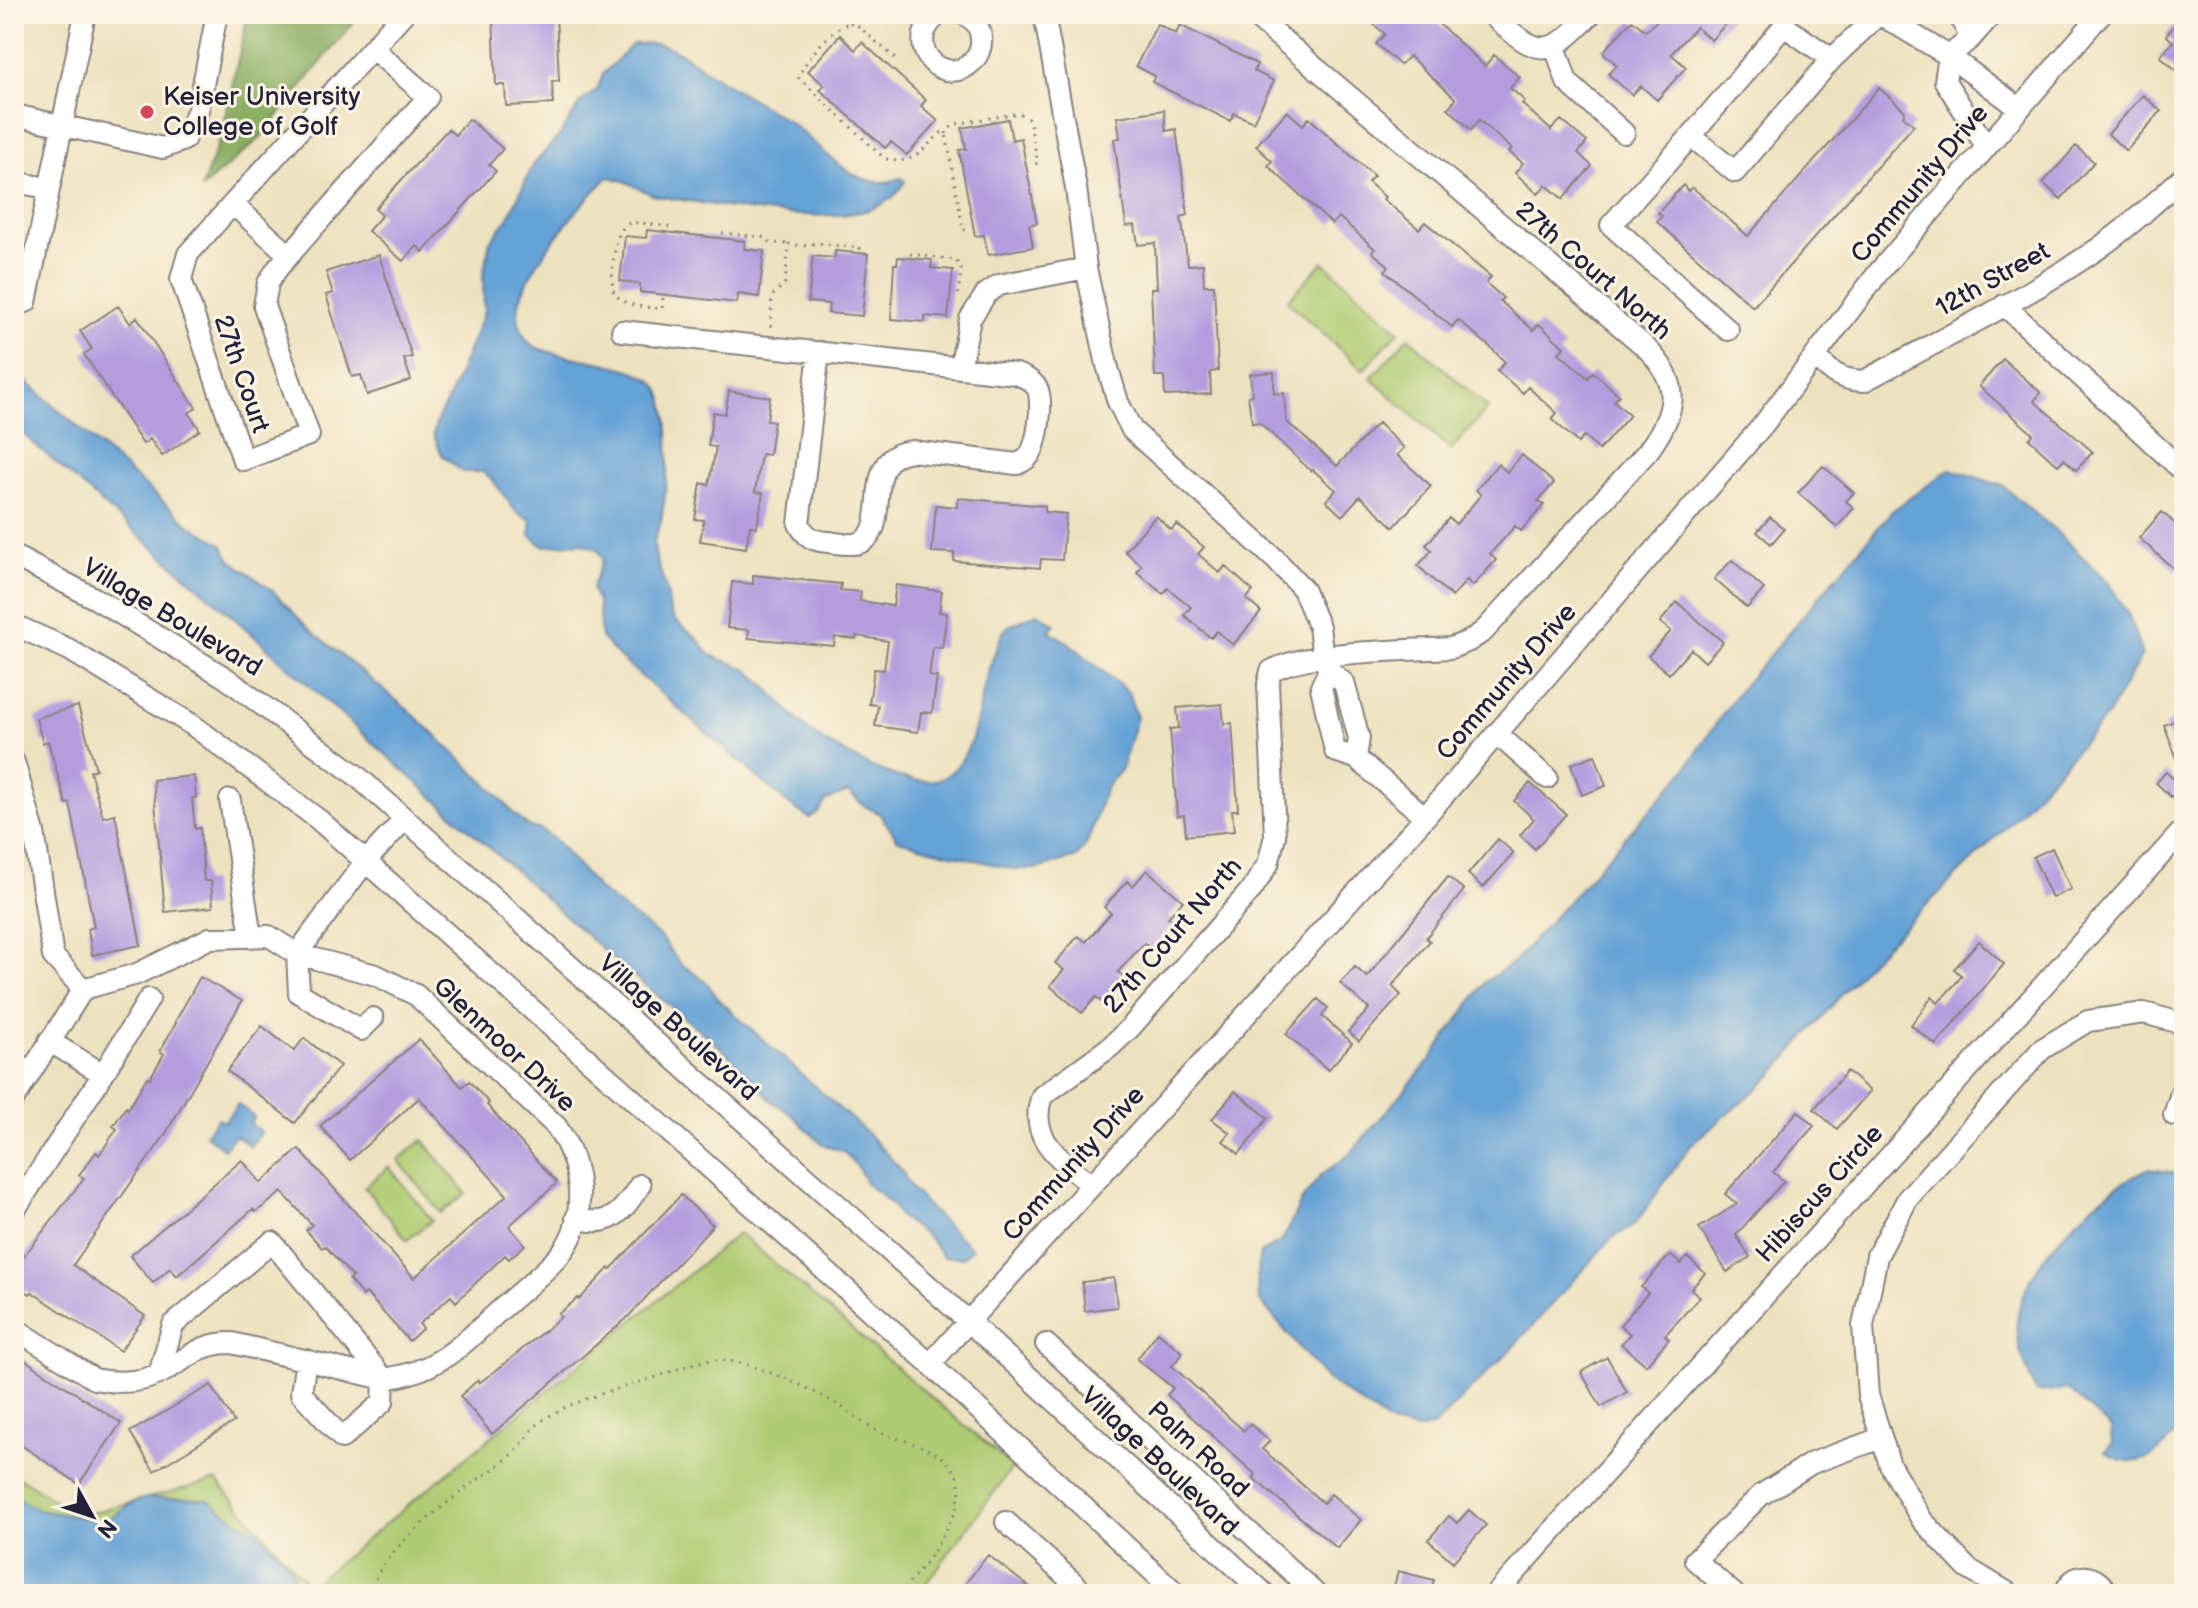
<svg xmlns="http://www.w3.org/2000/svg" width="2198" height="1608" viewBox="0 0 2198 1608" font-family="'Balsamiq Sans',sans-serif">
  <rect width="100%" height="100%" fill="#fcf5e5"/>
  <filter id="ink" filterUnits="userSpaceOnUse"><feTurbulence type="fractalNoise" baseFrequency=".0125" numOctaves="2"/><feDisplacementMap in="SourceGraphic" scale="16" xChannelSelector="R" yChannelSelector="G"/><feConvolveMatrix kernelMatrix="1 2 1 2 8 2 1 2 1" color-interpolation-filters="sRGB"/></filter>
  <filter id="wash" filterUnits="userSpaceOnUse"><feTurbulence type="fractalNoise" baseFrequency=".006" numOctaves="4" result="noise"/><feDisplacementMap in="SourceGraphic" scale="32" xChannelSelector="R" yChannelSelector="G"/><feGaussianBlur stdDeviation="1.8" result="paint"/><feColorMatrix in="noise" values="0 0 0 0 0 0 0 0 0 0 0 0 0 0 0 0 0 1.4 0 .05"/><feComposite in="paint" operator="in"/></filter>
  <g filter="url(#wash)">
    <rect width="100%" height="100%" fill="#ede2c0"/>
    <path fill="#afcb71" stroke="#687656" stroke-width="2" d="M1323,262L1399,331L1363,370L1287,301Z
      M1408,337L1488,408L1451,450L1371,378Z
      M423,1140L466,1193L441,1213L398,1160Z
      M389,1167L432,1220L407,1240L364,1187Z
      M739,1233L1013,1467L918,1594H14V1474L78,1516L216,1480L310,1586Z"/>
    <path fill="#8baf63" stroke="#56684f" stroke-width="2" d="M246,14H360L259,139L201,189L220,138L245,29Z"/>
    <path fill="#65a2d6" stroke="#446288" stroke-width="2" d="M633,44C641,44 650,43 658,44C676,47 692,61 707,71C733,88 760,103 786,120C819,141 855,198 901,178L905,181C899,194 888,202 874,208C831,225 735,209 690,201C678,199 665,198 653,195C637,189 626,179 608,177C582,203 514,280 518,317C520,329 524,341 535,347C563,361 644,361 659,389C675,419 667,487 661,521C660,528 654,536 654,544C654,563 665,578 668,596C669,602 669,608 671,614C677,627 693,632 701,643C705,648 707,654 713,656C724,662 737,663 747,670C769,685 783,708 803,725C826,747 915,797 946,776C974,757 978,714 985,683C989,666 996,649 1003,632L1009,626L1037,613L1055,624L1049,631L1069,643L1128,692L1137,718L1121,770L1106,787L1087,843L1077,857L1036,869H1012L927,848L898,840L880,814L863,805L848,792L826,801L818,813L809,818L791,806L619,657L601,637L598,603L592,588L603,559L597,549L581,543L543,546L530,535L532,520L517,513L491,478L482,472H462L442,455L433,434L438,418L449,398L484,312L483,276L490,241L508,219L533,165L559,136L582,101L597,90L603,74Z
      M14,371L191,526L222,544L231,560L273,591L308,628L412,713L496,793L514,814L529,827L542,830L556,841L599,890L660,937L680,963L707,983L720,1001L868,1134L900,1168L912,1189L931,1210L972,1249L963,1257H943L930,1239L899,1216L892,1205L878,1192L869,1187L857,1166L843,1151L822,1144L790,1113L772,1101L725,1051L613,959L232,616L17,429L14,426Z
      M1950,469L2003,486L2056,531L2108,582L2129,616L2142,655L2107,716L2009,824L1871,960L1770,1078L1691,1145L1636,1223L1610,1240L1515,1345L1434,1426L1419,1430L1391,1424L1327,1380L1259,1300L1257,1277L1260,1253L1282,1241L1302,1200L1321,1175L1350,1154L1428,1063L1485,982L1515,961L1683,773L1734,697L1892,511Z
      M238,1104L254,1117L250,1123L261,1132L250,1146L235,1135L224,1149L205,1134L218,1118L224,1122Z
      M2148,1169L2170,1172L2184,1177V1424C2160,1452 2142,1475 2105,1452L2112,1444L2111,1428L2067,1389L2036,1392C2029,1374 2019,1354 2017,1334C2010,1274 2097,1191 2148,1169Z
      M14,1495L38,1510L106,1522L128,1505L146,1498L207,1499L236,1520L255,1529L290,1566L301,1594H14Z"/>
    <g id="blocks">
      <path fill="#b49cdf" d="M493,14H556L559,81H552L553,104L506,106L505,85H496Z
        M1379,14H1448L1439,24L1485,66L1494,55L1520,77L1510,88L1525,101L1522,104L1551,130L1561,120L1587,142L1578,153L1592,166L1563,199L1546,185L1538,194L1515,173L1523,163L1509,152L1512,149L1479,120L1471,130L1448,108L1456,99L1409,56L1400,65L1376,44L1385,34L1371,22Z
        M1664,14H1735L1711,40L1696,27L1671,54L1686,67L1657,100L1641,86L1632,95L1608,74L1617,65L1603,52L1632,20L1646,31Z
        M2184,15V77L2160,56L2173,42L2166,35Z
        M1157,24L1176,34L1180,25L1257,64L1254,71L1274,81L1253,122L1234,113L1230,121L1152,82L1155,76L1136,66Z
        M840,35L855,50L862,42L926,100L921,106L938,121L907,155L891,142L885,148L820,90L824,85L808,71Z
        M1879,88L1905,111L1903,116L1914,125L1753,307L1657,222L1662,216L1658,213L1683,185L1688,191L1692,187L1748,236Z
        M2143,95L2161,111L2126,151L2108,134Z
        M1164,110L1166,131L1176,129L1188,215L1181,217L1188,265L1203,264L1204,285H1214L1218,371L1210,372L1211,394L1165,396L1164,376H1155L1151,288H1157L1155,243L1138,245L1135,225L1126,226L1114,139L1120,138L1117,117Z
        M1287,111L1303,125L1309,118L1374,176L1368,182L1385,197L1383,199L1419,229L1425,222L1491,277L1486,283L1503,298L1500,301L1533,330L1539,324L1564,347L1559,353L1588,378L1593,372L1619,395L1614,401L1630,415L1599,450L1584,436L1578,443L1552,419L1557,413L1528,387L1523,393L1497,371L1505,362L1489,346L1458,320L1452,327L1385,271L1389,266L1372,252L1375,249L1339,217L1332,224L1268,166L1272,161L1256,146Z
        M469,119L503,149L489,165L496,171L423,252L417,246L403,261L368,231L382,215L375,209L448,129L455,135Z
        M1008,119L1012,140L1021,138L1037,223L1029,225L1033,247L988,255L984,235L975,236L959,150L966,149L962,128Z
        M2076,146L2094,162L2061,199L2043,183Z
        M647,230L745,241L744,249L764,251L759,297L738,294L737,303L640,292V284L620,281L625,236L646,238Z
        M835,251L868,254L862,316L828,313L829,304L808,302L813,256L835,258Z
        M379,255L412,357L404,359L411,380L367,395L361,375L352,377L326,295L333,293L326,272Z
        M898,257L932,260L931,268L953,270L948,318L925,316V322L891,319L894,264H897Z
        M118,306L130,323L137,317L196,408L189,413L200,430L162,456L150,439L143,444L84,354L92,349L80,331Z
        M2003,359L2041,393L2034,401L2093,452L2076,470L2064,459L2058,465L2029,439L2033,434L1979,386Z
        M1274,372V394L1284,393L1286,421L1337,466L1378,423L1404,448L1397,455L1431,486L1394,527L1360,496L1342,516L1326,501L1336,490L1313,470L1311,471L1259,422L1252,423L1248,396L1252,395L1250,374Z
        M729,391L770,397L767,420L774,421L769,455L761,454L755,492L763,493L757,527L750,526L746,548L700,541L704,520L695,519L701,483L709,485L716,447L708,446L713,412L725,414Z
        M1522,455L1554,483L1538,501L1544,505L1521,531L1515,526L1490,554L1496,560L1473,586L1467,580L1452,597L1418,566L1432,550L1426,545L1449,518L1456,524L1481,495L1476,490L1498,464L1507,472Z
        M1823,466L1854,493L1846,501L1854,508L1837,527L1798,493Z
        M958,498L1045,506V512L1066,514L1062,560L1041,559L1040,568L954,561V553L932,552L936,505L957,507Z
        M2162,512L2180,528L2178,530L2184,536V559L2175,570L2139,538Z
        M1156,516L1171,530L1177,524L1204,547L1198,554L1220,573L1225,566L1253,591L1246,599L1261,612L1233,645L1217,631L1211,638L1184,615L1191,607L1168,588L1163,594L1137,572L1142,566L1125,551Z
        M1770,517L1784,529L1771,544L1757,532Z
        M1732,560L1764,589L1747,608L1714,579Z
        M753,575L841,584L840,590L861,592L860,601L893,606L896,585L942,591L939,612L947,613L942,648L933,647L929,676L937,677L932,713L921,712L918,732L875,726L878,705L869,704L874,669L884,670L888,641L857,636L856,639L835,637L834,646L748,638L749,630L727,628L732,582L753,584Z
        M1677,602L1723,642L1705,662L1691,649L1669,674L1648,656L1671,631L1660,622Z
        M1222,704L1224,724L1232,723L1238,810H1232L1234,831L1186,836L1184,815L1177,816L1170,729L1179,728L1177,708Z
        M78,706L96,769L90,771L103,817L115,814L141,945L92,955L88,929L94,927L70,803L66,804L48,741L43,743L36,718Z
        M2184,717V774H2183L2164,725Z
        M1595,755L1606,786L1582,795L1571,764Z
        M2166,772L2181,786L2171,797L2156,783Z
        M194,776L196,798H192L195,829L200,828L204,881H211L213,907L165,912L153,780Z
        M1530,783L1566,814L1535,849L1520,835L1534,819L1514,801Z
        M1498,839L1514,853L1483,888L1468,874Z
        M2052,848L2071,889L2052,898L2033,857Z
        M1147,870L1183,901L1168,917L1175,922L1151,950L1144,943L1118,972L1125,978L1103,1003L1096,997L1082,1013L1050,986L1064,970L1055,963L1078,936L1086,942L1111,913L1104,907L1127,881L1133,886Z
        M1448,877L1464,890L1426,938L1430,941L1392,986L1401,995L1359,1041L1348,1032L1369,1009L1340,983L1355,967L1367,977Z
        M1979,941L2004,964L1936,1045L1911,1025L1932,997L1938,1003L1962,976L1954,969Z
        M200,977L242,1001L165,1135L73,1265L145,1316L120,1351L32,1292L30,1294L14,1283V1269L84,1178L79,1175L96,1152L99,1155L117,1129L113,1126L126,1107L128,1109L147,1077L150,1078L164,1054L160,1051L176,1023L175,1022Z
        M1318,999L1328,1008L1322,1016L1352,1043L1328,1070L1286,1034Z
        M262,1026L294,1051L304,1038L340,1066L295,1123L227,1071Z
        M419,1039L462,1087L469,1081L489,1103L487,1105L557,1183L509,1226L525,1245L509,1259L505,1255L456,1302L451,1296L419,1324L423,1328L409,1341L366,1293L363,1296L349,1280L353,1277L325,1246L322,1248L306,1230L312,1225L282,1192L256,1212L253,1209L177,1276L170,1268L153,1283L130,1256L242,1160L261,1183L299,1149L414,1278L507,1195L419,1098L350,1160L320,1126Z
        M1847,1071L1870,1091L1837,1129L1814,1109Z
        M1235,1091L1268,1118L1239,1154L1223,1141L1230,1133L1212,1119Z
        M1798,1111L1814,1126L1773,1172L1784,1181L1736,1235L1750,1257L1727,1272L1699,1228L1737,1204L1725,1194Z
        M681,1195L713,1225L626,1319L492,1434L460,1396L478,1380L479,1383L502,1366L561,1317L558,1314L578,1298L579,1300L609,1268L611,1269Z
        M1670,1255L1681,1264L1687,1257L1705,1273L1691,1289L1700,1297L1665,1335L1669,1339L1646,1365L1621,1344L1630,1334L1620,1325L1648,1293L1641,1287Z
        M1114,1278L1117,1307L1085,1311L1082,1282Z
        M1158,1332L1183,1353L1172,1366L1244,1431L1250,1424L1270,1441L1262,1449L1323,1503L1331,1494L1361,1520L1337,1548L1253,1478L1256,1475L1167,1395L1173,1388L1137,1359Z
        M14,1353L121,1423L79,1484L14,1440Z
        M1607,1357L1627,1392L1601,1407L1581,1372Z
        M211,1385L234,1422L154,1471L130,1432Z
        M1469,1510L1486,1525L1453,1562L1428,1540L1449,1516L1457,1523Z
        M988,1555L1038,1594H957Z
        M1398,1571L1434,1580L1430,1594H1392Z"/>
    </g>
  </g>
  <g filter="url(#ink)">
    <use href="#blocks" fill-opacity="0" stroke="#88827e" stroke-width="2"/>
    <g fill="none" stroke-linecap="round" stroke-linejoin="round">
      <g stroke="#88827e" stroke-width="24">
        <path id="minor" d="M939,14C899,44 944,90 972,62C978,56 982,47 981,39C981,28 974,19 964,14
          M1044,14L1076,188L1086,268L1107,365L1118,402L1132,430L1275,559L1303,589L1319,627L1323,657L1329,670L1344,683L1359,738L1356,758
          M1491,14C1536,55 1547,62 1591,14
          M1958,14L1971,38
          M1555,46L1567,82L1624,133
          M372,48L428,97L277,269L268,283L264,306L309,435L243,460L181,279L188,254L403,14
          M1832,59L1735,172L1691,136L1784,26L1832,59L1879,14L1949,56L2019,108
          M14,115L163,148L184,140L198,110L217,14
          M1691,136L1611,225L1728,330
          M1986,146L1945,81L1949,56L1971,38L1992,14
          M14,182L48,188
          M233,204L289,255
          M26,302L85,14
          M2004,305L2184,472
          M622,331L1016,374C1024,377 1032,380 1037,388C1044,400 1038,447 1028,457C1025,461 1021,462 1017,464L912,451C857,456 895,530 859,543C850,546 837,543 828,542C813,541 806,537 799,524L819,352
          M1816,356C1830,373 1841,380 1864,381C1943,338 2025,299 2099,248C2130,226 2157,201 2184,176
          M960,368L970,319L986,294L999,285L1086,268
          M14,556L96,599L226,678L357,776L968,1321L1265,1594
          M14,625L68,649L194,726L319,820L930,1364L1177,1594
          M1329,670L1321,687L1335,751L1356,758L1425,817
          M1497,734L1547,778
          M14,762L34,832L53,956L83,989
          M230,800L251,937
          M297,954L365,862L404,820
          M297,954L299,993L361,1030L373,1018
          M49,1041L103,1074L149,999
          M14,1099L83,989L137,974L210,938L269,936L297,954L376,975L416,995L556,1126C582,1163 591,1221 557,1258C540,1277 518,1294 498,1312C461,1346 437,1372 384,1379L232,1343C201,1343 193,1355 168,1369C146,1383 119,1384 94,1379L14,1328
          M2174,1115L2184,1084
          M1090,1184C1061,1159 1027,1139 1042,1096L1110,1047L1130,1028L1252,889L1268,864L1275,836L1268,684L1271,671C1307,650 1406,651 1451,648L1469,641L1484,631L1648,451C1679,409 1682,381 1642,344L1252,14
          M14,1211L103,1074
          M576,1218C611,1229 622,1212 640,1185
          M1046,1344L1316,1594
          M930,1364L1425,817L1763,425L1878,273L2101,14
          M159,1374L173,1325L272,1242L384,1379L383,1402L342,1438L301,1393L306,1360
          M1006,1522L1077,1586L1079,1594
          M1496,1594L2184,829
          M1734,1594L1695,1560L1761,1495L1812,1463L1881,1438
          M2010,1594L1967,1568L1922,1520L1890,1465L1868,1395L1863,1326L1877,1256L1908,1198L2042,1049L2088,1021L2144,1013L2184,1024
          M2065,1594C2071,1569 2099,1573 2107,1594"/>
      </g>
      <path stroke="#88827e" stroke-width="3" stroke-dasharray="2 6" stroke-linecap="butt" d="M842,14L850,23C834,25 801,64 799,78L884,158C912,168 922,149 941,133L946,134L963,230L970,229
        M850,23L857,25L895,58
        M946,134L947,130L956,124L1019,113L1029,119L1038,163L1030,165
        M722,233L762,237L772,243L789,244
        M910,254L956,260L961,269L958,299
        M663,298L662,309C644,306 620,308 612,288C613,272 612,225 632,223C644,222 659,226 671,227V231
        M771,327L772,296L785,283L789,244L804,246L817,243L860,248L858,251
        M371,1594C375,1557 438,1510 466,1488C480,1477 497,1468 510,1456C521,1447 528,1433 538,1424C566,1401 616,1390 650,1379C672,1372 691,1362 714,1360C746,1358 810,1388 838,1405C849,1411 857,1419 868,1426C897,1444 945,1442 958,1480C969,1511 919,1574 898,1594"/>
      <use href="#minor" stroke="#fff" stroke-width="20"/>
    </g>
  </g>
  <circle fill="#d1495b" stroke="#fcf5e5" stroke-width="3" cx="147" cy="112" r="8"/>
  <g text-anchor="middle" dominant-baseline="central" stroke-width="6" stroke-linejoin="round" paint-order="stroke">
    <g font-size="26" fill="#22223b" stroke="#fcf5e5" text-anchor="start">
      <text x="163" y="97">Keiser University<tspan x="163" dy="30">College of Golf</tspan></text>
    </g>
    <g font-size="26" fill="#22223b" stroke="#fcf5e5">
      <text transform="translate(1920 184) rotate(-50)">Community Drive</text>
      <text transform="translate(1593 271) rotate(41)">27th Court North</text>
      <text transform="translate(1993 280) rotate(-29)">12th Street</text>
      <text transform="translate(241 374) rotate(71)">27th Court</text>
      <text transform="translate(172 618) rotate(31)">Village Boulevard</text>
      <text transform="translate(1507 682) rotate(-49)">Community Drive</text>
      <text transform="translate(1173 936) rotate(-49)">27th Court North</text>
      <text transform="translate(678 1028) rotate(42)">Village Boulevard</text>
      <text transform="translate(504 1045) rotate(43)">Glenmoor Drive</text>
      <text transform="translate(1074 1164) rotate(-48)">Community Drive</text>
      <text transform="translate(1820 1194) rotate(-48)">Hibiscus Circle</text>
      <text transform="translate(1198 1450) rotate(43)">Palm Road</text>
      <text transform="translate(1159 1462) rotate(43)">Village Boulevard</text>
    </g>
  </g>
  <rect width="2198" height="1608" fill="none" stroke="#fcf5e5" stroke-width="48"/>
  <g transform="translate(92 1516) rotate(130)" stroke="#fcf5e5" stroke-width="6" paint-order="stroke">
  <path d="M0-6L14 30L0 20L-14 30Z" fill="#22223b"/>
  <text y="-12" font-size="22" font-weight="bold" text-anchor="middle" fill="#22223b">N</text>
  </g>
</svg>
